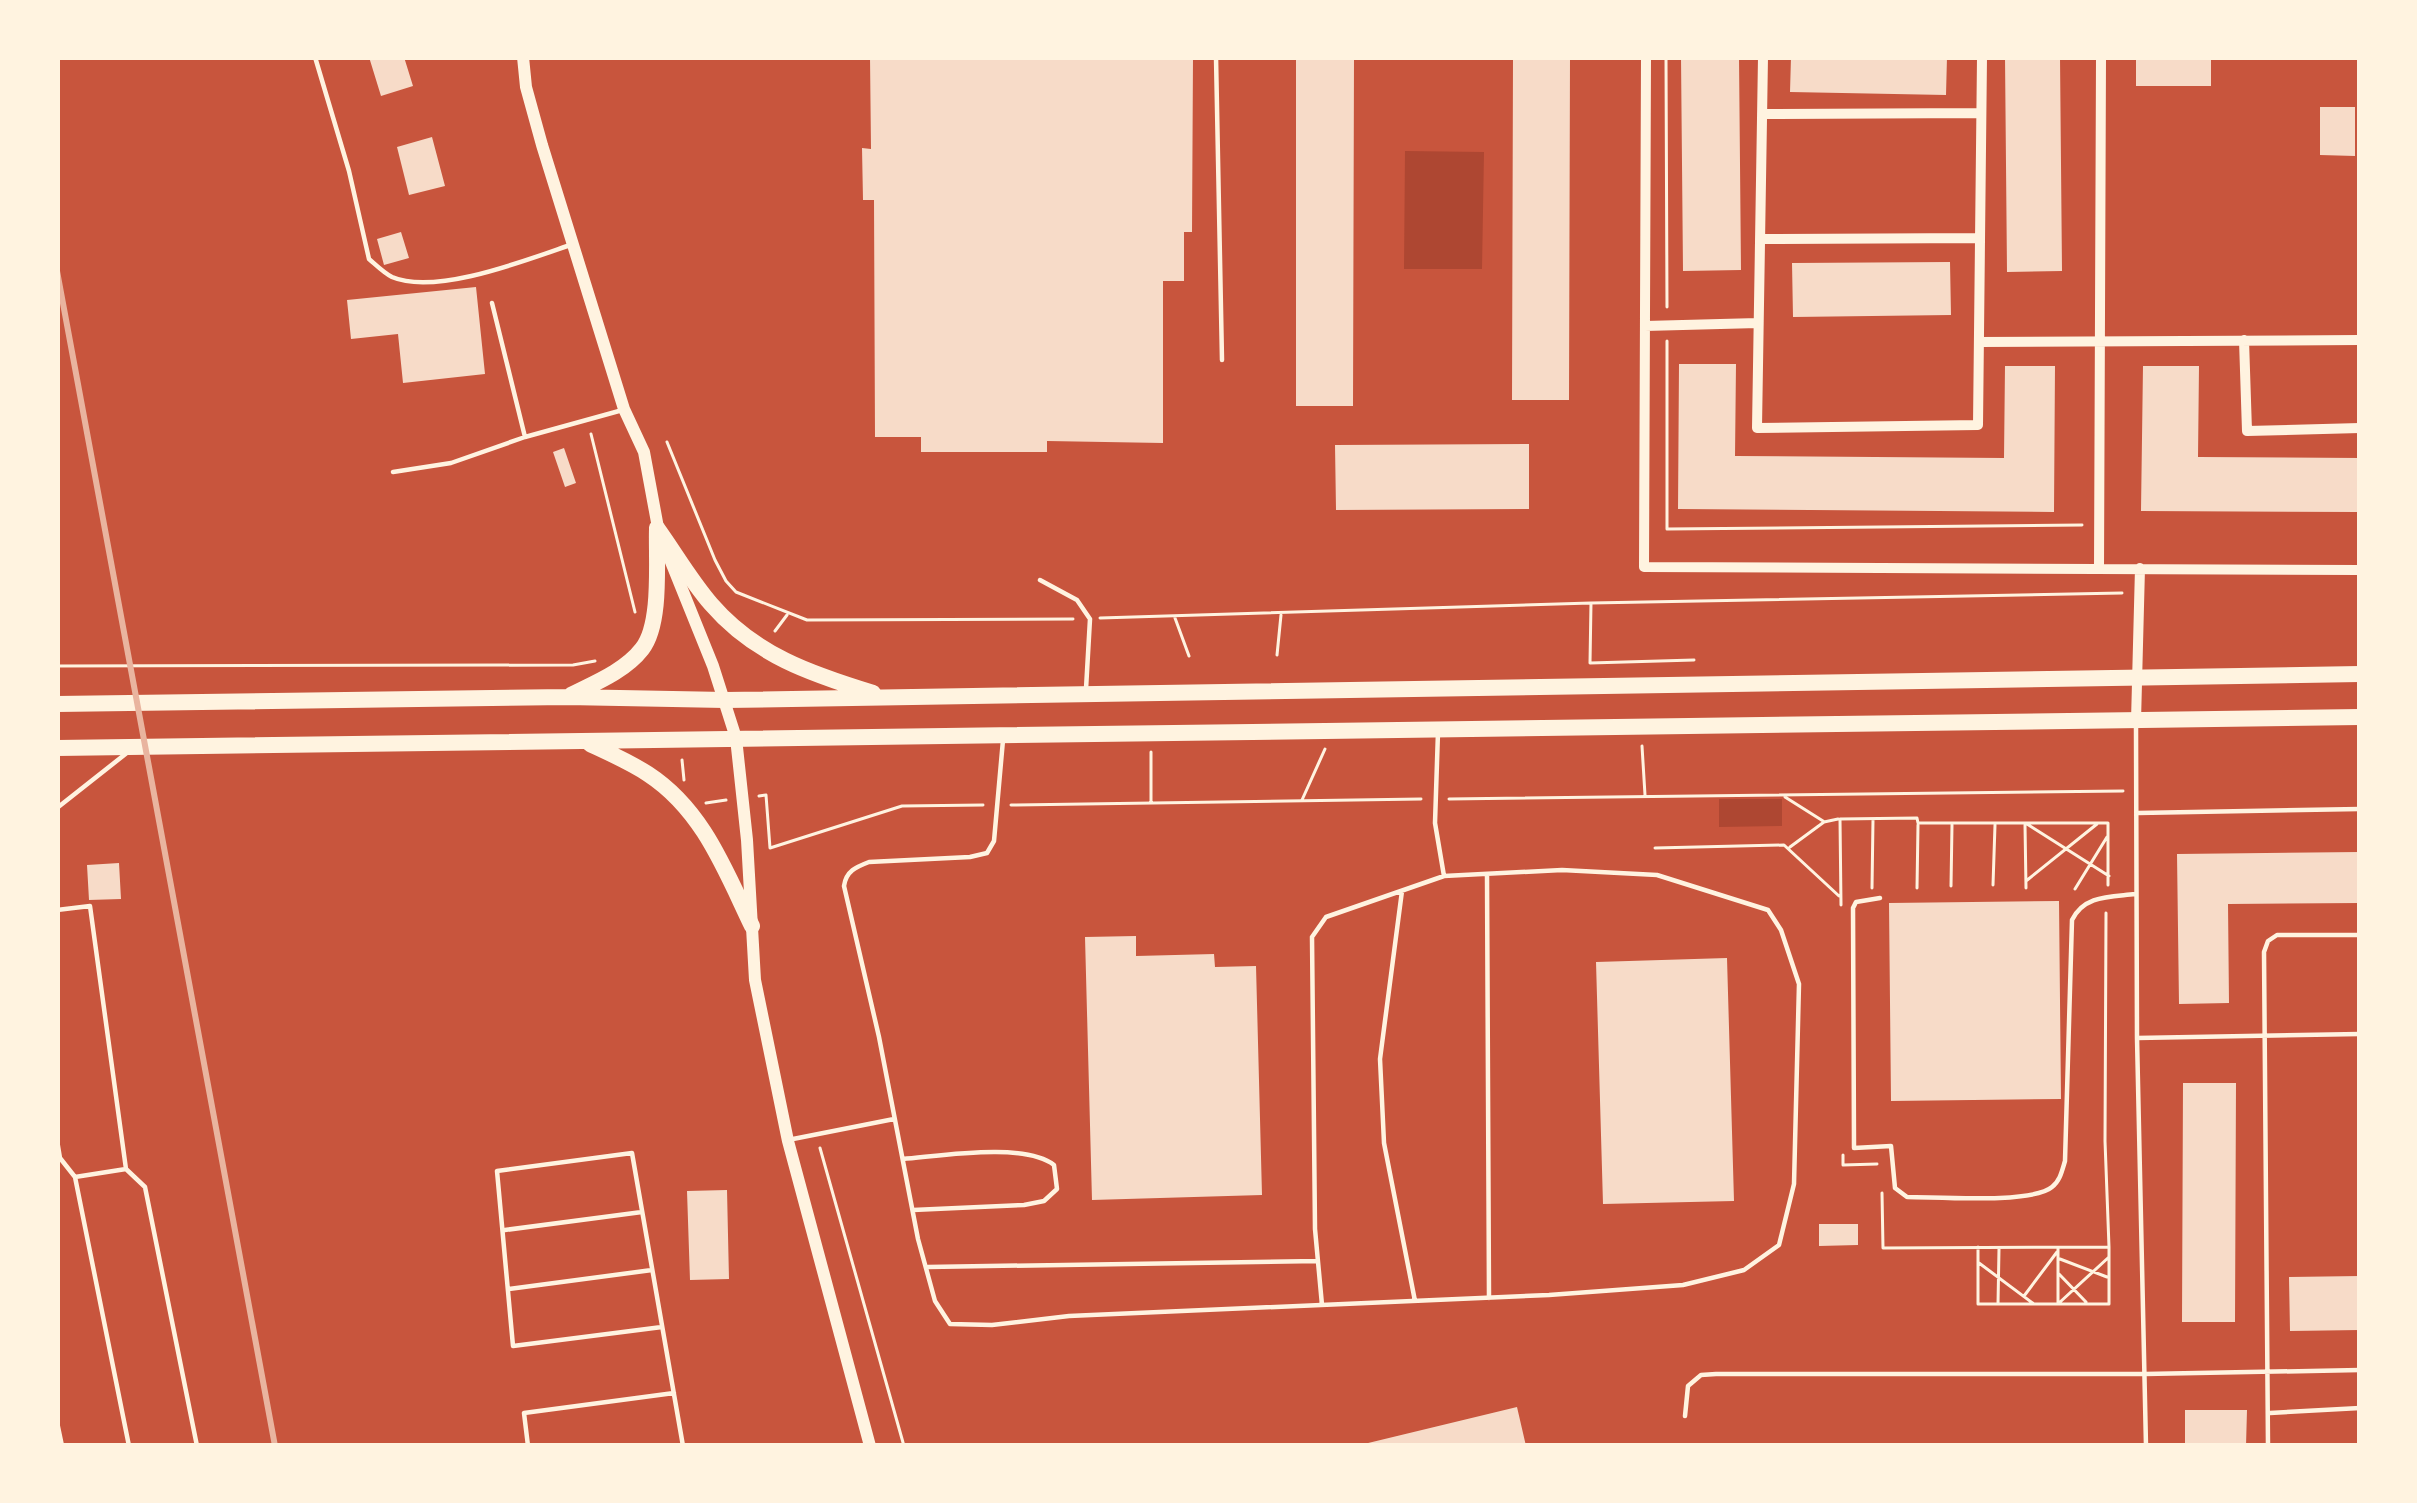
<svg xmlns="http://www.w3.org/2000/svg" width="2417" height="1503" viewBox="0 0 2417 1503" font-family="Rubik,sans-serif">
  <rect width="100%" height="100%" fill="#c8553d"/>
  <path fill="#ae4732" d="M1405,151L1484,152L1482,269H1404Z
    M1719,799H1782V826L1719,827Z"/>
  <path fill="#f7dbc8" d="M369,57H404L413,86L381,96Z
    M870,57H1193L1192,232H1184V281H1163V443L1047,441V452H921V437H875L874,200H863L862,148L871,149Z
    M1296,57H1354L1353,406H1296Z
    M1513,57H1570L1569,400H1512Z
    M1681,57H1739L1741,270L1683,271Z
    M1791,57H1947L1946,95L1790,92Z
    M2005,57H2060L2062,271L2007,272Z
    M2136,57H2211V86H2136Z
    M2320,107H2355V156L2320,155Z
    M432,137L445,186L409,195L397,147Z
    M401,232L409,258L384,265L377,239Z
    M1950,262L1951,315L1793,317L1792,263Z
    M476,287L485,374L403,383L398,334L351,339L347,300Z
    M1679,364H1736L1735,456L2004,458L2005,366H2055L2054,512L1678,509Z
    M2143,366H2199L2198,457L2360,458V512L2141,511Z
    M1529,444V509L1336,510L1335,445Z
    M564,448L576,483L565,487L553,452Z
    M2360,852V903L2228,904L2229,1003L2179,1004L2177,854Z
    M119,863L121,899L89,900L87,865Z
    M2059,901L2061,1099L1891,1101L1889,903Z
    M1136,936V956L1214,954L1215,967L1256,966L1262,1195L1092,1200L1085,937Z
    M1727,958L1734,1201L1603,1204L1596,962Z
    M2183,1083H2236L2235,1322H2182Z
    M727,1190L729,1279L690,1280L687,1191Z
    M1819,1224H1858V1245L1819,1246Z
    M2360,1276V1330L2290,1331L2289,1277Z
    M1517,1407L1526,1446H1364V1444Z
    M2185,1410H2247L2246,1446H2185Z"/>
  <g fill="none" stroke-linecap="round" stroke-linejoin="round">
    <path stroke="#fff3e0" stroke-width="3" d="M1666,57L1667,307
      M1667,341V529L2082,525
      M591,434L635,612
      M667,442L715,560L726,581L736,592L807,620L1073,619
      M1591,603L1590,663L1694,660
      M1100,618L1591,603L2122,593
      M1175,618L1189,656
      M775,631L787,615
      M1277,655L1281,615
      M57,666L573,665L595,661
      M1642,746L1645,795
      M1151,752V803
      M682,760L684,780
      M759,796L766,795L770,848L902,806L983,805
      M1785,797L1823,821
      M1449,799L2123,791
      M1302,800L1325,749
      M706,803L726,800
      M1011,805L1421,799
      M2027,824L2109,876
      M2025,825L2026,888
      M1790,847L1824,822L1838,819
      M1655,848L1784,845L1839,896
      M2026,881L2097,824
      M1993,885L1995,825
      M1951,886L1952,825
      M1872,888L1873,820
      M1917,888L1918,825
      M2075,889L2107,837
      M1841,905L1840,819L1917,818L1918,823H2108V885
      M2106,913L2105,1141L2109,1247
      M820,1148L904,1446
      M1843,1155V1165L1877,1164
      M1882,1193L1883,1248L2109,1247V1304H1978V1247
      M2060,1259L2107,1277
      M1979,1263L2034,1304
      M2059,1274L2086,1302
      M2024,1296L2057,1252
      M2059,1303L2109,1257
      M1998,1304L1999,1249
      M2058,1304V1249"/>
    <path stroke="#fff3e0" stroke-width="4.5" d="M315,57L349,171L369,259C376,265 384,273 392,277C436,296 529,259 573,244
      M1216,57L1222,360
      M492,303L525,437
      M393,472L451,463L525,437L619,411
      M1040,580L1077,600L1090,619L1086,689
      M2136,727L2137,1038L2146,1446
      M1438,732L1435,823L1444,876
      M1003,740L994,841L987,853L970,857L869,862C856,867 846,871 844,886L879,1037L918,1239L935,1301L950,1324L992,1325L1069,1316L1549,1295L1683,1285L1744,1270L1779,1245L1794,1184L1799,984L1781,930L1768,910L1657,875L1562,870L1444,876L1326,917L1312,937L1315,1229L1322,1305
      M57,808L128,752
      M2138,813L2360,809
      M1487,874L1489,1298
      M1402,891L1380,1059L1384,1143L1415,1301
      M1880,898L1856,902L1853,908L1854,1148L1891,1146L1895,1188L1907,1197C1937,1197 2032,1204 2052,1187C2060,1181 2062,1171 2065,1161L2072,920C2084,895 2110,897 2135,894
      M57,910L90,906L126,1169L145,1187L197,1446
      M2137,1038L2360,1034
      M793,1139L894,1119
      M57,1140L60,1158L75,1177L129,1446
      M903,1159C941,1156 1024,1142 1054,1165L1057,1189L1044,1201L1024,1205L913,1210
      M75,1177L126,1169
      M505,1230L642,1212
      M928,1267L1318,1261
      M509,1289L652,1270
      M662,1327L513,1346L497,1171L632,1153L683,1446
      M2270,1413L2360,1408
      M1685,1416L1688,1386L1701,1375L1716,1374H2145L2360,1370
      M57,1422L62,1446
      M528,1446L524,1413L674,1393
      M2268,1446L2264,952L2268,941L2277,935H2360"/>
    <path stroke="#fff3e0" stroke-width="10" d="M1646,57L1644,567L2360,570
      M1763,57L1757,428L1978,425L1982,57
      M1762,114L1981,113
      M1760,239L1980,238
      M1645,326L1758,323
      M2244,340L2247,431L2360,428
      M1979,342L2360,340
      M2099,568L2101,57
      M2136,721L2140,568"/>
    <path stroke="#fff3e0" stroke-width="12" d="M523,57L526,87L542,145L624,409L644,452L659,533
      M667,552L713,666L736,738L747,840L755,980L788,1141L870,1446"/>
    <path stroke="#fff3e0" stroke-width="16" d="M657,528C675,553 691,581 711,604C755,655 811,674 873,693
      M571,695C595,683 625,671 642,649C662,624 656,560 657,529
      M57,704L567,697L725,700L2360,674
      M590,744C609,753 630,762 648,774C703,810 725,870 752,926
      M57,748L2360,717"/>
    <path stroke="#e9b49f" stroke-width="6" d="M57,271L275,1446"/>
  </g>
  <rect width="2417" height="1503" fill="none" stroke="#fff3e0" stroke-width="120"/>
</svg>
